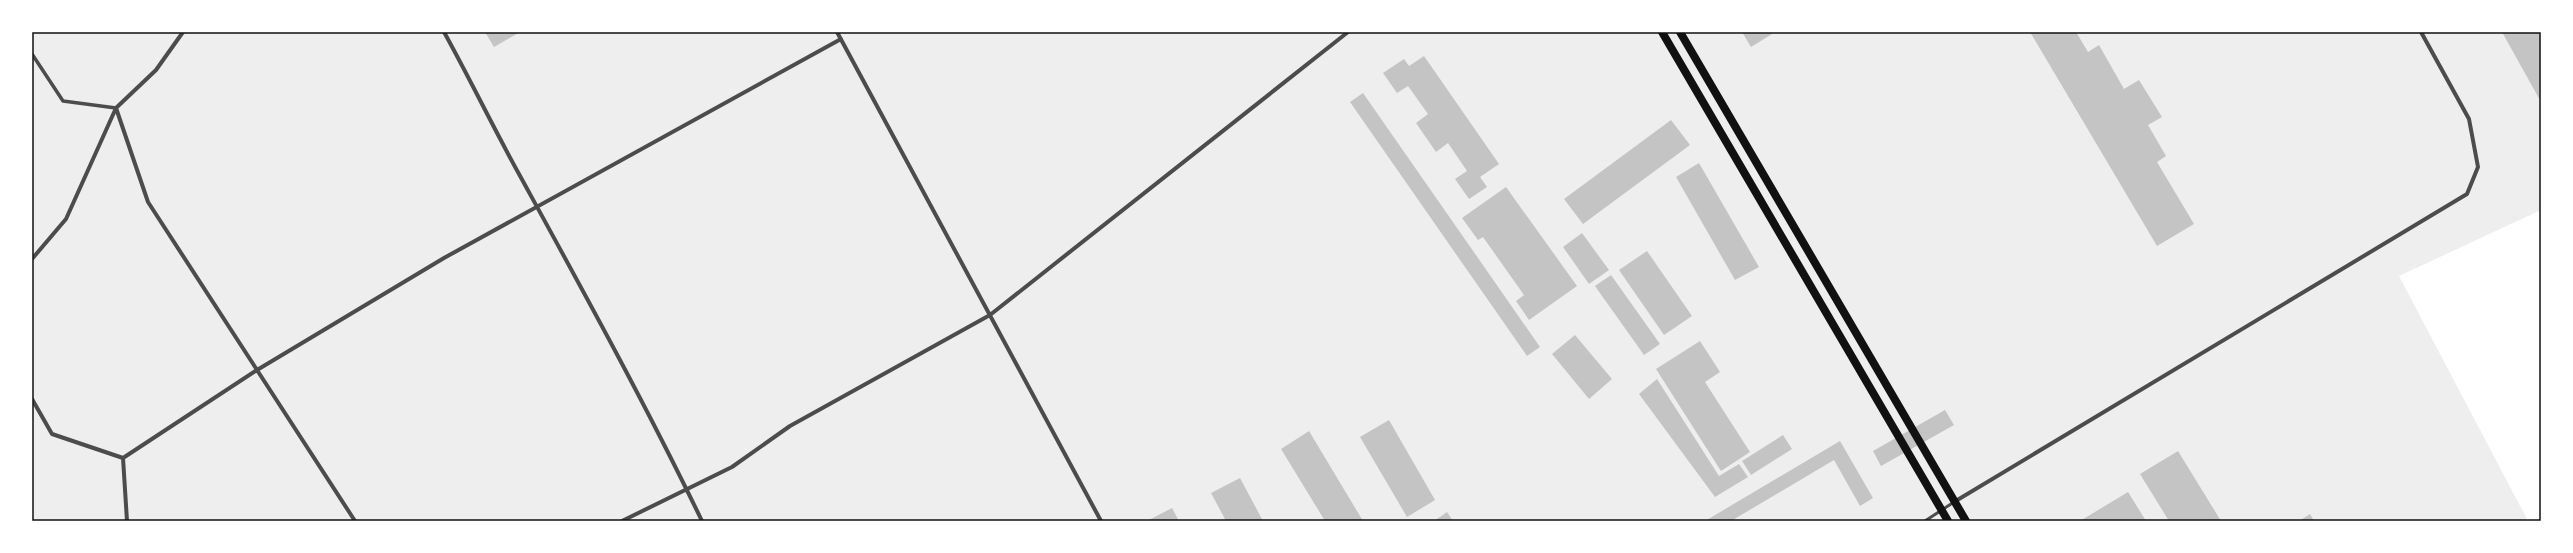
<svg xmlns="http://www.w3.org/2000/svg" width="2573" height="553" viewBox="0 0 2573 553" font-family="'Varela Round',sans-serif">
  <rect width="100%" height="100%" fill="#fff"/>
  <path fill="#eee" d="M32,32H2541V210L2399,276L2528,521H32Z"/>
  <path fill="#c4c4c4" d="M485,32H520L494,47Z
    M1742,32H1771L1772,34L1751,47Z
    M2030,32H2076L2088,52L2099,45L2124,89L2139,80L2162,117L2148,125L2166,156L2157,162L2194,224L2157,246Z
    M2502,32H2541V102Z
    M1424,56L1499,164L1480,177L1487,187L1469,199L1455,179L1467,171L1448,143L1436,152L1416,123L1428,114L1408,86L1397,93L1383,73L1404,59L1409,66Z
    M1363,93L1540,347L1527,356L1350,102Z
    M1671,120L1690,145L1583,224L1564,199Z
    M1699,163L1759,267L1735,280L1676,177Z
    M1506,187L1577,286L1529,320L1516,301L1524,295L1483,237L1478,240L1462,218Z
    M1582,233L1609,270L1589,284L1563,247Z
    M1647,251L1692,316L1664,335L1619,270Z
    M1611,275L1660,344L1644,355L1595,286Z
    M1575,335L1612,379L1589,399L1552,354Z
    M1700,341L1720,372L1705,382L1750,452L1721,471L1656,369Z
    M1657,379L1719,476L1739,464L1748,477L1715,497L1639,394Z
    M1945,410L1954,425L1881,466L1873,451Z
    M1389,420L1435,500L1407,517L1360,437Z
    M1309,431L1363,521H1325L1281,449Z
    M1783,435L1792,449L1751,475L1742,461Z
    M1840,441L1873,498L1860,506L1834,460L1731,521H1705Z
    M2178,451L2221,521H2169L2140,474Z
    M1240,478L1263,521H1226L1211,493Z
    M2128,492L2146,521H2080Z
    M1172,508L1179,521H1147Z
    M1447,512L1453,521H1434Z
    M2310,514L2314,521H2299Z"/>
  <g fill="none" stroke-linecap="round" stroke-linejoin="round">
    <path stroke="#4c4c4c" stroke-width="3" d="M1925,521L1954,502"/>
    <path stroke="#4c4c4c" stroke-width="3.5" d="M32,54L63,101L116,108"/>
    <path stroke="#4c4c4c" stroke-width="4" d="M444,32C470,79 493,127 519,174C582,289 645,403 702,521
      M837,32L1101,521
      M116,108L148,202L355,521
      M32,259L66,219L116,108L156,70L183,32
      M32,399L52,434L123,458L127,521
      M123,458L257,370L444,258L841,39
      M1954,502L2467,194L2478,167L2469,119L2421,32
      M622,521L732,467L790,426L990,315L1348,32"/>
    <path stroke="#111" stroke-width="8" d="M1662,32L1948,521
      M1680,32L1966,521"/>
  </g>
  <rect width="2573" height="553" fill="none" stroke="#ffffff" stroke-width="66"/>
  <rect x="33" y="33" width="2507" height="487" fill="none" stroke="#111" stroke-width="1.5"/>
</svg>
